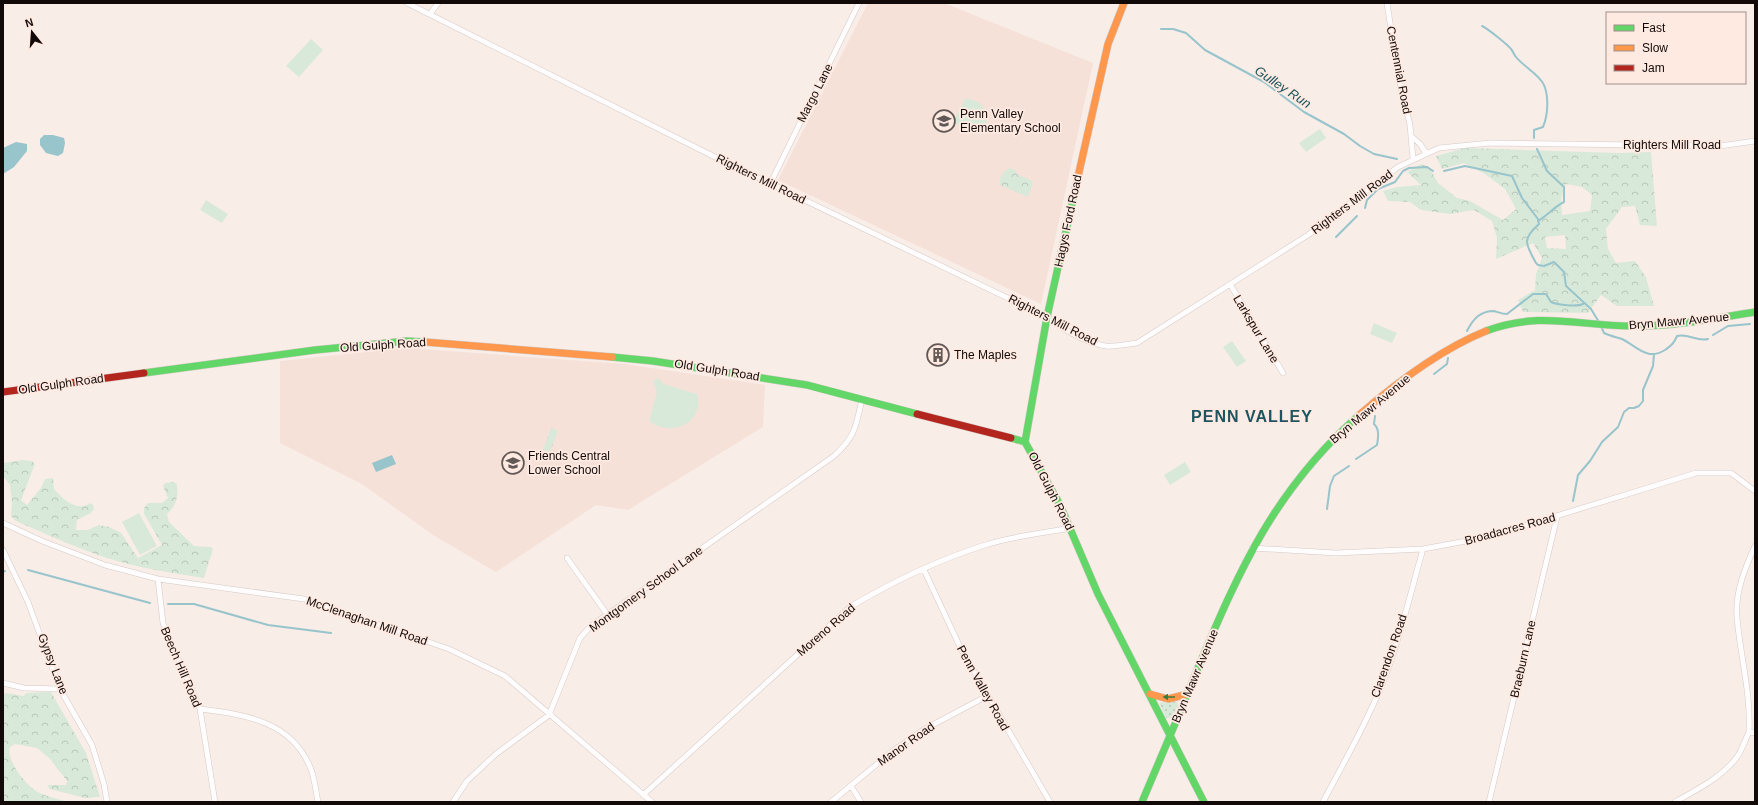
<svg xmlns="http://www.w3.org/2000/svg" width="1758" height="805" viewBox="0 0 1758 805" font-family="Arial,sans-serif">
  <defs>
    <pattern id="forest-crowns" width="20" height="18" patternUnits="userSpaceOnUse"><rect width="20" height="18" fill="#d9e9d9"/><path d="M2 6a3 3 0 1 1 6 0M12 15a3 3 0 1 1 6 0" fill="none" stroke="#b9c6b9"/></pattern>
    <pattern id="garden-dots" width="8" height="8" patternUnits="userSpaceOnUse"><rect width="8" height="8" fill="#d9e9d9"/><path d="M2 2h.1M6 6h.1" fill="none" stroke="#b9c6b9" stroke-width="1.8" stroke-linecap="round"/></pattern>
  </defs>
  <rect width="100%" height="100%" fill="#f9ede8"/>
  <path fill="#f5e1d8" d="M868,3H944L1093,63L1041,304L778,180Z
    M406,348L625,364L765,385L763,427L628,510L596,505L496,572L433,535L362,484L280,443V361Z"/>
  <path fill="#d9e9d9" d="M311,39L323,50L299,77L286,66Z
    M965,99C986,98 995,122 978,134L957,124L951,126L950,121L955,119Z
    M1320,129L1326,138L1306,152L1299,143Z
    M206,200L228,214L222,223L200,210Z
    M1374,323L1397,333L1392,343L1370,334Z
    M1232,341L1246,361L1237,367L1223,347Z
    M658,378L664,384L697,394C705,423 672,438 649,421L657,392L653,381Z
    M1185,462L1191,472L1170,485L1164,475Z
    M139,513L157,546L140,555L122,522Z"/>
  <path fill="url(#forest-crowns)" fill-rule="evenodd" d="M1465,148L1619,153L1651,152L1657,226L1640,225L1635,206L1622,207L1606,229L1608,249L1616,263L1635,261L1646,277L1654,306H1617L1601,295L1588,313L1523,312L1518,300L1535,290L1536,274L1542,258L1533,243L1496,259L1497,238L1492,221L1474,210L1450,214L1421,210L1410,202L1388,201L1383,191L1397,187L1421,185L1407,172L1421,164L1429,167L1438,183L1457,198L1470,201L1503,220L1516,209L1505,189L1485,174L1464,163L1442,169L1436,156ZM1566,184L1582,187L1592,195L1590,211L1562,215L1561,198ZM1565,235L1566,249L1547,248L1545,237Z
    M1010,168L1015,170L1017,174L1032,181L1033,184L1028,197L1000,185C999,178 1003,171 1010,168Z
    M551,428L558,431L550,452L543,450Z
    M23,460L32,461L35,464L21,500L27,505L41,488L45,479L53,478L54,489C62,498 77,513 90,503L93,505L94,509L91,513L77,520L76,530H88L99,525L109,527L121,533L138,558L162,545L144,514V508L148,503H162L168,498L163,486L165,483L173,482L177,484C178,497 177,505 167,514L169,522L194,546L211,547L213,549L204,578C171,573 139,568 107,558C76,548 46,534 16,521L11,516L12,504L10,485L3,476V463Z
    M51,692L86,753L100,797L85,798L50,789L47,785H66L67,781L50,759L37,748L15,744L10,747C6,760 25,784 36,791C44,796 59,799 68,802H3V695L6,693L24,696L26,693Z"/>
  <path fill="url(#garden-dots)" d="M1177,701L1178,704L1173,718H1166L1159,703L1162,702L1165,703Z"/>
  <path fill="#98c4cb" d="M44,135H53L64,138L65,143L63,153L58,156L46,153L40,145V139Z
    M16,142L27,144V151L14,167L3,174V148Z
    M392,455L396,464L376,472L372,463Z"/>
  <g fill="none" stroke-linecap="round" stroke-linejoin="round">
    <path stroke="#98c4cb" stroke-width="2" d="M1482,26C1487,28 1508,45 1511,49C1513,51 1514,55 1516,57C1523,66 1540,75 1544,85C1549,97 1548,115 1543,127L1534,130V138
      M1161,29H1173L1186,33L1205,50L1264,82L1304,112L1344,134L1360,146L1374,154L1397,159
      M1537,149L1547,171L1564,187V202C1554,207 1548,215 1538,221
      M1444,171L1465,166L1512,176L1522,198L1538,219L1539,224C1521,240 1526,244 1536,263L1538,265L1544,266L1554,262L1564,272L1566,286L1591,309L1599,322
      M1365,208L1367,200L1378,189L1395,182L1403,171L1409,168L1427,167L1433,171
      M1336,237L1357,216
      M1601,326L1604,333C1610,336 1616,337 1622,339C1638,347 1647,361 1665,350C1672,345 1674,343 1677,336C1688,333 1697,342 1708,339
      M1467,331C1473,319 1480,311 1494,311C1498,312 1502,314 1507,314L1533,294H1546L1551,302C1558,305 1577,307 1583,304
      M1713,335L1728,326L1750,324
      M1434,374L1447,364L1448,358
      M1356,459L1377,445C1378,439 1380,429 1374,424L1375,416
      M1573,501L1578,475L1590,461L1602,442L1618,427L1624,412L1629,408H1634L1639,406L1643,401V390L1653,366L1654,354
      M1327,509L1330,486L1334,476L1349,466
      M28,570L150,603
      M3,572L5,571
      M168,604H194L268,625L331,633"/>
    <g stroke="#d3cac6" stroke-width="6">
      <path id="street" d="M407,3L711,155L1047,317C1063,329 1086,343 1106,346C1116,347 1127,344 1137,343L1308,235L1398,167L1439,148L1490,143L1720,146L1755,141
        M1387,3L1398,75L1410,125L1413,159
        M430,14L438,3
        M1411,136L1420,144L1426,153
        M771,182L859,3
        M1230,284L1283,373
        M3,523L42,541L105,565L158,579L304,599L449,649L505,676L652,802
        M1755,546C1745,568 1735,592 1737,617C1740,655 1751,692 1749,732L1755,733
        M1252,548L1336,553L1423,549L1488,537L1696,473H1731L1755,491
        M3,550L28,602L60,689L92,745L104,784L107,802
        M567,558L607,614
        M924,570L961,649L1050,802
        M158,579L163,623L169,640L184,671L200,709L215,802
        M3,683L24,688L60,689
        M200,709C246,715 294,721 312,772C315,782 316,792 318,802
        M851,786L861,802
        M643,795L850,607C892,582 938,560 985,545C1013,536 1042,533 1071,528
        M453,802L467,781L496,754L549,715L580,638L591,626L834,456C855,437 856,427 862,399
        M831,802L894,750L923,730L987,696
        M1323,802C1343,764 1365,726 1381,687C1399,643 1410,595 1423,549
        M1489,802L1557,517
        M1675,802C1698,789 1721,778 1737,757C1742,750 1745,740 1749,732"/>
    </g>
    <g stroke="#d3cac6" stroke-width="8">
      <path id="fast" d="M1486,331C1541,310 1582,327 1637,326C1677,326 1716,318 1755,312
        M612,357L653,361L807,385L917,414
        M144,373L315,350L407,341L425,342
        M1011,438L1025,442L1060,505L1098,594L1204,802
        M1025,442L1047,317L1077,181
        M1142,802C1161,757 1180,713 1198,668C1240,568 1275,490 1358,416"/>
    </g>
    <g stroke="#d3cac6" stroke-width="8">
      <path id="slow" d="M1077,181L1108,44L1124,3
        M425,342L612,357
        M1358,416C1396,383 1439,350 1486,331
        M1150,694L1168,699L1188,694"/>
    </g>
    <g stroke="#d3cac6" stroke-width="8">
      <path id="jam" d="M3,392L144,373
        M917,414L1011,438"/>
    </g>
    <use href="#street" stroke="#fefcfc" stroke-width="5"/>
    <use href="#fast" stroke="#63d668" stroke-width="7"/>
    <use href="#slow" stroke="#ff974d" stroke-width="7"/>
    <use href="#jam" stroke="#b3261e" stroke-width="7"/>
  </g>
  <defs><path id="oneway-solid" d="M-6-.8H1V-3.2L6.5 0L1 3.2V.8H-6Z"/></defs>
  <use fill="#3e7a3d" href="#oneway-solid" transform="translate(1169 697) rotate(-180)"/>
  <defs>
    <g id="school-ring" transform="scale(1.15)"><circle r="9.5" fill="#ffeae2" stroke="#625956" stroke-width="1.5"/><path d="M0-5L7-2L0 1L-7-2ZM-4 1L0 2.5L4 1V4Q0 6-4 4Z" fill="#625956"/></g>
    <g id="building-ring" transform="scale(1.15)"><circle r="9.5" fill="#ffeae2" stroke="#625956" stroke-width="1.5"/><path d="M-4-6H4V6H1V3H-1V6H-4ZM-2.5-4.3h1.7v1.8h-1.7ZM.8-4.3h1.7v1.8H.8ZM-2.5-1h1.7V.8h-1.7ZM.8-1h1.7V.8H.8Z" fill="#625956"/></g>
  </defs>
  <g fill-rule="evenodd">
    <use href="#school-ring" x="944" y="121"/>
    <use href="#building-ring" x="938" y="355"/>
    <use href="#school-ring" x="513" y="463"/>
  </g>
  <g text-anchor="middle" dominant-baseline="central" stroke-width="3.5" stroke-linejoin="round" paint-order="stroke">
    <g font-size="12" fill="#110a08" stroke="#ffeae2">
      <text transform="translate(1399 70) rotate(79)">Centennial Road</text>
      <text transform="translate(815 93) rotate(-63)">Margo Lane</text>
      <text x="1672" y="145">Righters Mill Road</text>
      <text transform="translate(761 179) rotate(26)">Righters Mill Road</text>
      <text transform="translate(1352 202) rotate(-37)">Righters Mill Road</text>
      <text transform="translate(1068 221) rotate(-78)">Hagys Ford Road</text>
      <text transform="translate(1053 320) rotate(27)">Righters Mill Road</text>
      <text transform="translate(1679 321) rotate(-5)">Bryn Mawr Avenue</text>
      <text transform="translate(1256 329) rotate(59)">Larkspur Lane</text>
      <text transform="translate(383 345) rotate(-4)">Old Gulph Road</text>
      <text transform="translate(717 370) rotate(9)">Old Gulph Road</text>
      <text transform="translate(61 384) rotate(-8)">Old Gulph Road</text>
      <text transform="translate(1370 409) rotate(-40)">Bryn Mawr Avenue</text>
      <text transform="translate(1051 491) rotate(63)">Old Gulph Road</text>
      <text transform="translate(1510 529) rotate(-15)">Broadacres Road</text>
      <text transform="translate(646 589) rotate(-36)">Montgomery School Lane</text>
      <text transform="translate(367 621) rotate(19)">McClenaghan Mill Road</text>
      <text transform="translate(826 630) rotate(-41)">Moreno Road</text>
      <text transform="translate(1389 656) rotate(-71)">Clarendon Road</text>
      <text transform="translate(1523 659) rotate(-77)">Braeburn Lane</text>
      <text transform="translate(53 664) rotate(69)">Gypsy Lane</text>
      <text transform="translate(181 667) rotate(67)">Beech Hill Road</text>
      <text transform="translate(1195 676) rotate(-67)">Bryn Mawr Avenue</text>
      <text transform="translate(983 688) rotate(61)">Penn Valley Road</text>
      <text transform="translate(906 744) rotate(-35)">Manor Road</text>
    </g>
    <g font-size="12" fill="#110a08" stroke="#ffeae2" text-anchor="start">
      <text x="960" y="114">Penn Valley<tspan x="960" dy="14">Elementary School</tspan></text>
      <text x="954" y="355">The Maples</text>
      <text x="528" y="456">Friends Central<tspan x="528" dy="14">Lower School</tspan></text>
    </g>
    <g font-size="13" font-style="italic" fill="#19545d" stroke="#ffeae2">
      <text transform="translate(1283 87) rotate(34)">Gulley Run</text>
    </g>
    <g font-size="16" font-weight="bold" letter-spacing="1" fill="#1d5460" stroke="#ffeae2">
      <text x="1252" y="416">PENN VALLEY</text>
    </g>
  </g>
  <rect width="1758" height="805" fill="none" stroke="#110a08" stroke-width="8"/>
  <rect x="1606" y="12" width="140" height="72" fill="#ffeae2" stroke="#a0908b"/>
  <rect x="1614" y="25" width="20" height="6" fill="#63d668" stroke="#a0908b"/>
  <text x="1642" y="32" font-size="12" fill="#110a08">Fast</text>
  <rect x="1614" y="45" width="20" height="6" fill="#ff974d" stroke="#a0908b"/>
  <text x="1642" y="52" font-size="12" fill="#110a08">Slow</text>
  <rect x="1614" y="65" width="20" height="6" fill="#b3261e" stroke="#a0908b"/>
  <text x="1642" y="72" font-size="12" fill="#110a08">Jam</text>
  <g transform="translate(32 32) rotate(343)" stroke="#ffeae2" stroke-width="3" paint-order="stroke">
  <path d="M0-3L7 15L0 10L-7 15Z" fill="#110a08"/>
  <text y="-6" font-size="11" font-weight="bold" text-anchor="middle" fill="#110a08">N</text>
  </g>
</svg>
